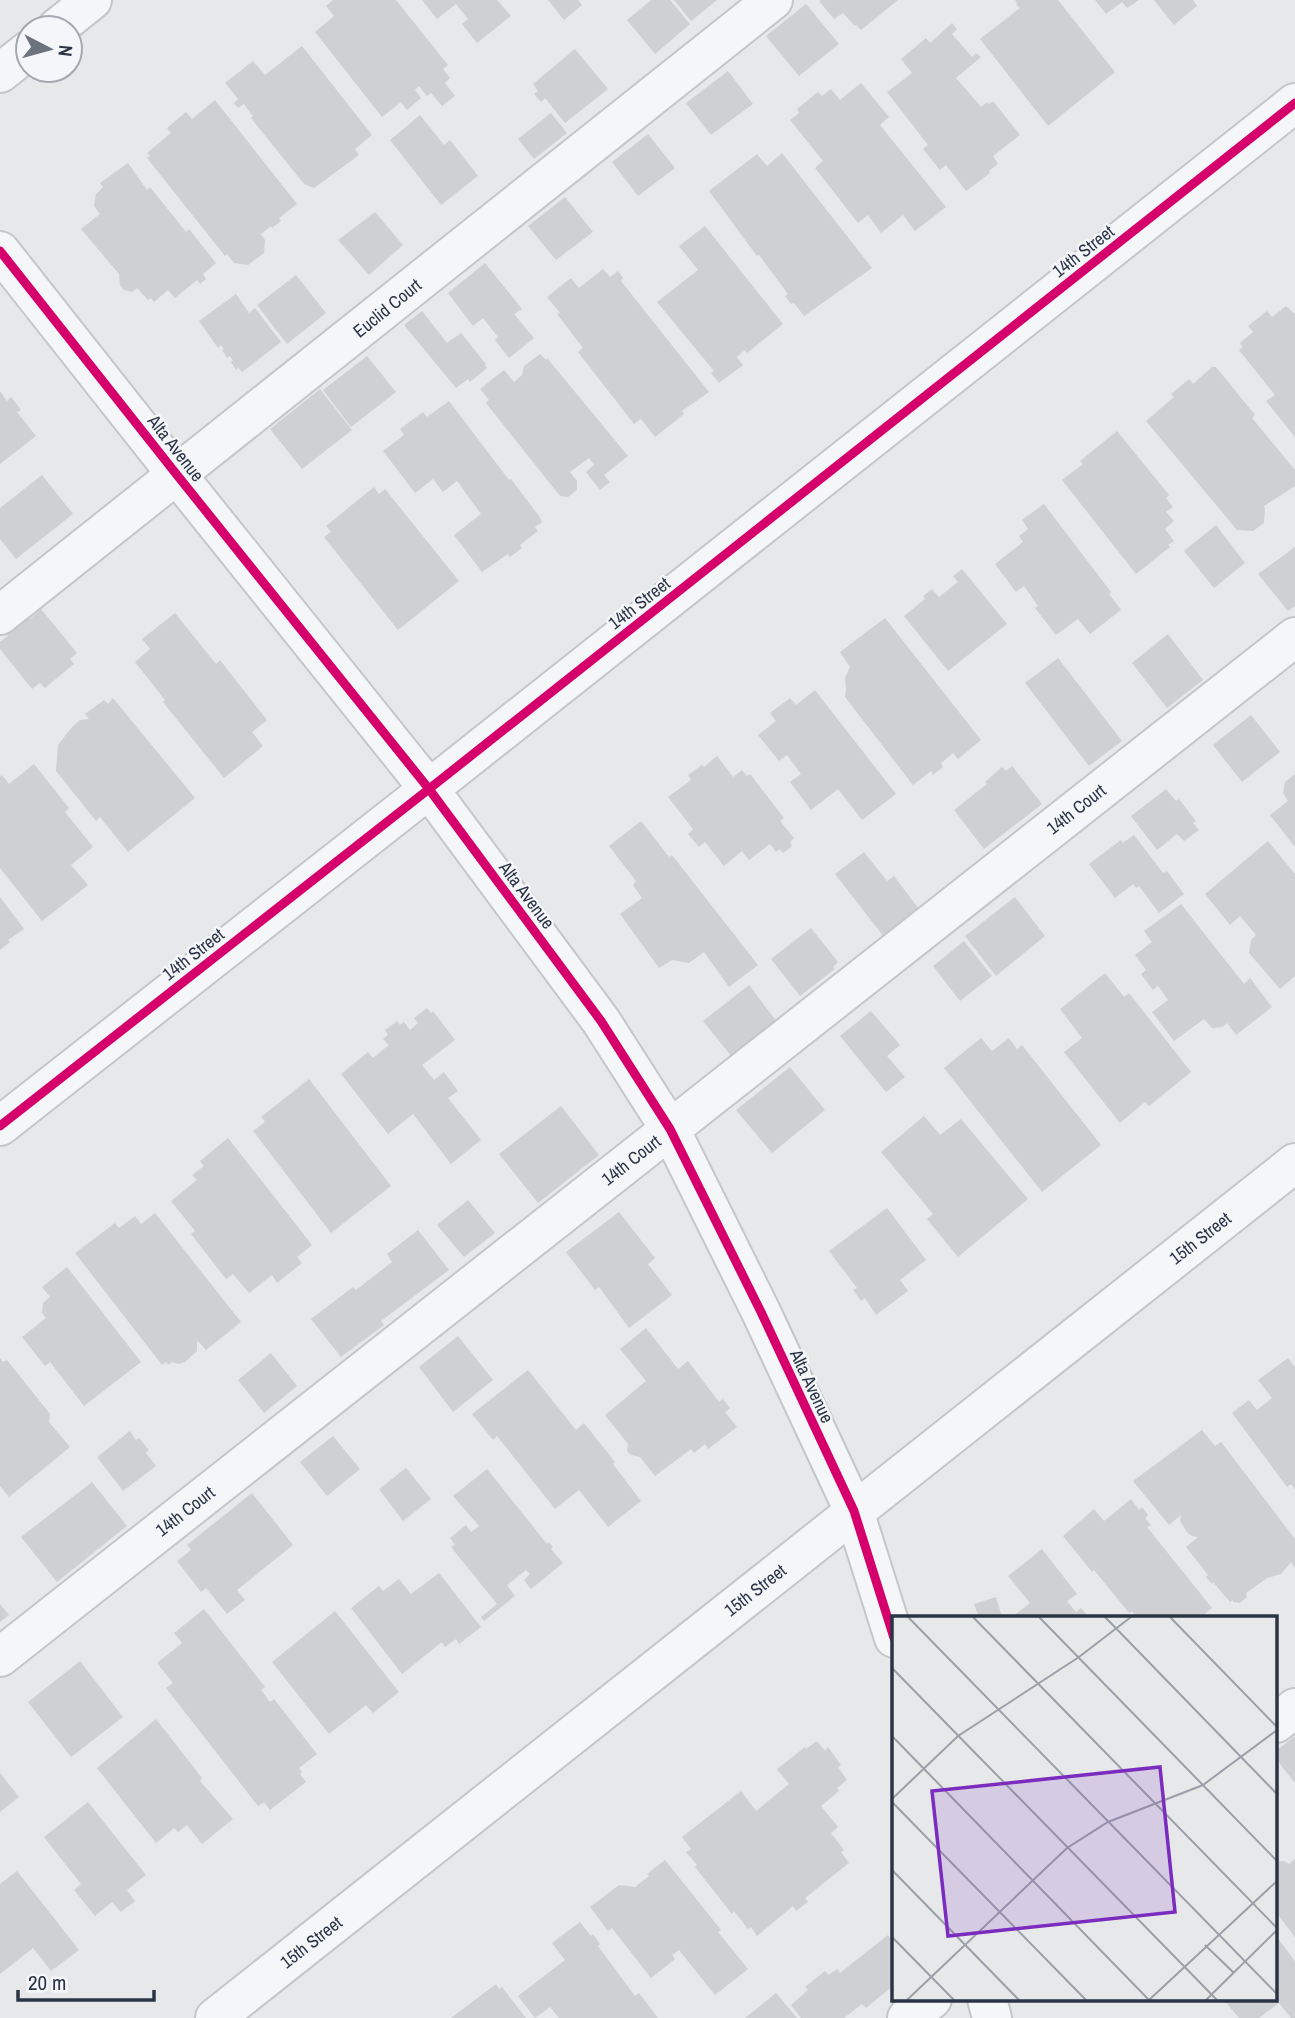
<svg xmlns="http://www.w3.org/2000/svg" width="1295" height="2018" viewBox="0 0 1295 2018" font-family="'Archivo Narrow',sans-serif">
  <rect width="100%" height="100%" fill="#e6e8ea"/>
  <path fill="#ced0d3" d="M333,0H396L448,65L443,69L450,78L445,83L455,96L442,106L431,93L427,96L419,86L415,90L421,98L407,110L401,102L382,117L315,32L334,16L326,6Z
    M422,0H497L511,16L477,43L462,24L468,19L456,4L437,19Z
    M548,0H578L582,5L564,20Z
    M651,0H670L690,24L655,54L627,20Z
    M674,0H717L691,21Z
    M821,0H898L861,30L856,25L855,26L843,13L834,19L819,1Z
    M1015,0H1058L1115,72L1048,126L980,39L1020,8L1016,4L1017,3Z
    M1095,0H1139L1127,8L1122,2L1106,14Z
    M1154,0H1193L1197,6L1174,25Z
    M806,4L839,44L799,76L766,36Z
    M952,23L957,29L952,34L972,57L976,53L981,57L956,78L981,107L987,102L989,104L993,101L1020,135L993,156L998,164L989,171L990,173L966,191L946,165L940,170L923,149L928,145L887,92L912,73L901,59L926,38L930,43Z
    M302,46L372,135L355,149L359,155L314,188L304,184L251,118L253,116L244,104L238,108L234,103L238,99L225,83L253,61L265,75Z
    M575,49L608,89L565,123L545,98L541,102L534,94L538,91L533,84Z
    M728,71L753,104L711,135L686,103Z
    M861,83L889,117L880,125L946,207L915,231L903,215L881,233L868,215L858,223L815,168L823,161L790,120L799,113L797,109L818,92L822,96L831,89L840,100Z
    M215,100L297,204L279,218L281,221L272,228L271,226L261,234L265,240L264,253L248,265L234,263L227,254L225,256L147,158L150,156L147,153L171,133L167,128L186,112L192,119Z
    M551,113L567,133L534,159L518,139Z
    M420,115L444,145L450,140L478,176L441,205L390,140Z
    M648,134L675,168L638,196L612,162Z
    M782,153L872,268L804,316L794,303L791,304L785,296L788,294L759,255L757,256L709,191L757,154L767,166Z
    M128,163L147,190L150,187L186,232L189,229L216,263L203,274L206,279L200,284L197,280L175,298L168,290L154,302L151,298L148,300L137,288L132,292L124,290L120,285L119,274L81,229L100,214L94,206L96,194L103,187L100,183Z
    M565,197L593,232L556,260L528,226Z
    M375,212L403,245L369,275L338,240Z
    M705,226L783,324L747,353L745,350L737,357L743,365L719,383L711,373L714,371L657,302L698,270L679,246Z
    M485,263L522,309L514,314L534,338L509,358L495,340L498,337L483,318L473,326L448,293Z
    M603,269L610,277L618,271L623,278L621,281L709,392L682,411L684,414L655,437L641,419L634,424L578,352L583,348L557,314L560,313L547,297L571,278L579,288Z
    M296,275L326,313L287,344L257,305Z
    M236,294L249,313L255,308L281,342L242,372L238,367L236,370L231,362L233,361L230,356L227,358L222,350L224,349L221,345L218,348L199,321Z
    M1286,306L1295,314V437L1266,401L1275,395L1239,350L1243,347L1240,343L1253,332L1248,326L1267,311L1272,317Z
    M422,311L447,343L461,333L486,364L485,365L487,368L470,382L468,379L456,388L404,325Z
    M540,354L546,360L547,358L628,456L604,475L610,482L600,490L586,472L594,465L589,458L570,472L577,481V490L568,497L560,496L486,403L489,400L480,389L504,370L514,382L522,375L524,366Z
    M367,356L396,392L351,427L323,390Z
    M1212,367H1216L1255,415L1252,418L1295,470V486L1264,506L1265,509L1264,523L1253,531L1237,530L1146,421L1174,397L1171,394L1189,379L1193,384Z
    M320,389L352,430L302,469L270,429Z
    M0,391L7,401L11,397L21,410L17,412L36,436L0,464Z
    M449,401L509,480L511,479L539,516L542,522L535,527L538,531L520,545L522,548L510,557L508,554L482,572L454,535L481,514L457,481L443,492L433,479L415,493L383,451L404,435L400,429L423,412L427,417Z
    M1117,431L1169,495L1166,498L1173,507L1166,512L1174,521L1165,529L1174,541L1168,545L1170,547L1136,574L1062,480L1083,464L1080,461Z
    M42,475L73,514L16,559L0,539V508Z
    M374,487L379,494L385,489L459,581L398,630L324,537L331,532L326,526Z
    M1044,504L1111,592L1109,594L1121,610L1090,634L1078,619L1056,635L1035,608L1038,606L1024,586L1016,592L995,564L1023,542L1019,536L1028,529L1022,520Z
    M1216,525L1245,563L1214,588L1184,551Z
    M1295,547V606L1288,611L1258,574Z
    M962,569L1007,624L948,671L904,616L925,599L923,596L932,589L939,597L958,582L953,576Z
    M41,609L77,653L70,659L74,664L45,688L40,683L32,689L0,649V642L8,636L6,632L26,615L30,619Z
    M175,613L216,664L220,660L267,720L252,732L263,746L224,778L163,702L165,700L135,662L150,649L142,639Z
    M885,618L981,740L958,759L953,753L941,763L943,767L933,775L931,771L913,785L845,697L846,690L845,678L850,667L840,652Z
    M1168,634L1203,680L1167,708L1132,663Z
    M1058,658L1122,741L1089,766L1025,683Z
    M815,690L896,794L862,820L838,789L811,810L790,782L801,774L787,755L779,761L758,735L776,721L770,713L790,698L796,705Z
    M113,698L195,798L128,852L100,817L96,821L56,771L58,745L72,727L80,720L89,719L85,714L104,700L108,704Z
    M1251,715L1280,752L1242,782L1213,745Z
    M717,756L733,777L742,770L747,776L750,774L784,818L780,821L794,838L790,842L792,846L783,853L780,849L776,852L770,844L749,860L742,851L724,866L705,842L699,847L688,834L693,829L668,797L691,780L688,775L702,765L704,767Z
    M34,764L69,808L65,812L93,847L71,865L88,885L42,921L0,868V777L2,775L9,784Z
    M1012,766L1042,804L984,849L954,810L987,784L985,782L1002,767L1006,771Z
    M1295,774V847L1270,815L1288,801L1283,793L1285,782Z
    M1166,789L1176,801L1179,799L1196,821L1193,823L1199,830L1184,841L1177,834L1157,850L1131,816Z
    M641,821L669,857L672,855L758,965L729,987L704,952L689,963L672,960L659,968L620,914L642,898L633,885L636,881L609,846Z
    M1134,835L1163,873L1167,871L1184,894L1159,913L1139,886L1136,888L1133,884L1115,898L1089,864L1121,840L1123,843Z
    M1268,841L1295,874V976L1280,989L1249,953L1251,940L1256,935L1240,916L1230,925L1205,894Z
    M864,852L887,881L894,876L919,909L884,937L835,874Z
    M0,897L24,929L8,940L10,942L0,950Z
    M1015,897L1045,936L996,976L965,936Z
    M1181,904L1244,984L1250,978L1272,1007L1236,1035L1227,1023L1223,1027L1212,1028L1204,1019L1174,1041L1152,1012L1168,1000L1158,986L1153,990L1141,974L1146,970L1135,955L1152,942L1144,931Z
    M811,928L838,962L833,967L835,969L800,996L771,959Z
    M964,941L992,976L960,1001L933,966Z
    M1105,973L1124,997L1129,993L1191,1072L1149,1106L1145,1102L1120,1123L1064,1052L1082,1038L1060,1009Z
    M749,985L777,1022L732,1057L703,1021Z
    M427,1008L431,1013L433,1011L455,1040L422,1065L434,1080L444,1072L458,1091L448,1098L481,1140L451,1164L413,1114L388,1134L341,1074L368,1052L373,1058L389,1045L383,1039L388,1035L385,1030L397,1021L400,1025L404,1022L410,1030L418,1023L414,1018Z
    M871,1011L900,1045L887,1056L905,1077L886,1092L840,1036Z
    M981,1038L992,1051L1009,1038L1017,1049L1022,1045L1101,1145L1042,1192L944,1068Z
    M790,1067L825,1110L772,1153L736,1110Z
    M309,1079L391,1186L331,1233L253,1131L265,1122L261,1117Z
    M561,1106L599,1155L538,1203L499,1154Z
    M924,1116L940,1135L961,1119L1028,1199L958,1257L927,1219L933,1214L881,1152Z
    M228,1138L312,1245L297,1257L302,1263L277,1283L272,1275L249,1293L233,1274L226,1279L191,1234L195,1231L171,1201L197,1180L192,1175L204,1166L200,1161Z
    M468,1200L495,1233L464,1257L437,1225Z
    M887,1208L926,1260L900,1280L908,1291L876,1315L865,1298L861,1301L853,1290L857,1288L829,1251Z
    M619,1212L655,1258L648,1264L672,1295L629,1328L599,1287L595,1290L566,1252Z
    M155,1213L241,1322L206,1350L198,1341L197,1342V1351L185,1362L178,1364L172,1362L168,1365L166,1362L162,1365L75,1253L115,1223L119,1228L135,1216L141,1224Z
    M418,1230L449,1270L381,1321L384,1325L341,1357L311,1319L353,1287L356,1290L392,1262L387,1254Z
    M67,1267L141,1362L84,1406L50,1362L45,1366L22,1337L46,1318L42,1313L43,1303L50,1297L42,1287Z
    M646,1328L678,1369L688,1361L719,1402L723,1399L730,1408L725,1412L737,1427L708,1449L705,1444L694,1453L691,1449L655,1476L640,1457L631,1455L627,1451L628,1444L605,1415L646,1381L620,1349Z
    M458,1336L493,1380L453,1412L419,1367Z
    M271,1353L297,1386L264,1413L238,1380Z
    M0,1358L3,1362L7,1360L50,1414L49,1422L70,1447L9,1497L0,1486Z
    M1288,1358L1295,1367V1489L1291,1484L1287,1487L1232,1413L1249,1400L1257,1410L1272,1398L1258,1380Z
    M528,1370L576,1430L584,1423L615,1462L613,1464L641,1501L608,1527L579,1490L555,1509L497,1436L493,1440L472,1414Z
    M1202,1430L1215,1446L1221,1442L1295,1539V1568L1291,1562L1281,1574L1267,1578L1246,1593L1247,1597L1240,1603L1233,1602V1600L1230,1602L1213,1582L1212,1584L1206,1577L1208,1575L1186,1547L1198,1537L1192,1536L1187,1532L1180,1521L1181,1515L1169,1525L1133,1481Z
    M130,1431L136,1440L139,1438L149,1450L146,1453L156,1466L123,1491L97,1457Z
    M333,1436L360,1469L327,1496L300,1462Z
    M406,1468L431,1499L403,1521L379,1489Z
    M487,1469L547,1544L549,1542L553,1547L551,1549L563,1563L531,1589L524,1580L530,1574L526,1570L507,1585L515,1596L484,1621L481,1617L497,1604L451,1547L455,1545L450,1538L466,1525L471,1532L479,1526L453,1496Z
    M92,1482L127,1526L57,1582L21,1537Z
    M252,1493L293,1545L237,1590L245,1600L227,1614L206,1588L201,1592L177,1561L191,1550L187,1545Z
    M1131,1499L1139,1510L1142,1507L1148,1515L1145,1518L1151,1525L1147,1527L1212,1608L1201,1617H1137L1132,1611L1129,1613L1094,1570L1092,1572L1063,1536L1094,1509L1104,1521Z
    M1042,1549L1077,1594L1067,1601L1076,1612L1081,1608L1087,1615L1084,1617H1012L1030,1603L1008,1576Z
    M439,1573L481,1627L459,1644L456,1639L445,1647L442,1642L402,1674L351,1608L379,1586L383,1591L399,1579L411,1594Z
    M996,1597L1002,1617H979L974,1604Z
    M0,1604L9,1615L0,1622Z
    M204,1609L265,1687L261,1690L270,1702L274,1699L317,1754L299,1768L302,1772L300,1774L306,1782L270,1810L264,1802L258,1806L166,1688L173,1683L157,1663L182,1643L174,1633Z
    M335,1611L399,1692L373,1713L366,1705L329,1734L272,1662Z
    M80,1661L123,1717L71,1757L28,1702Z
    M156,1719L202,1778L200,1781L233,1819L202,1844L187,1825L178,1832L174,1828L156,1843L97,1768Z
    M1295,1736V1783L1276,1759V1751Z
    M817,1741L825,1751L828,1747L841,1765L838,1767L847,1780L837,1788L839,1791L821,1806L838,1827L831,1833L844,1850L841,1852L849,1863L805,1898L808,1902L796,1911L793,1906L757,1936L751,1927L748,1929L734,1911L732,1914L695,1867L697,1865L686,1852L691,1849L682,1837L741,1791L756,1811L789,1784L777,1769L805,1747L806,1749Z
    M0,1773L19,1797L0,1812Z
    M88,1802L146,1875L127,1890L135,1901L121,1912L112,1902L95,1916L74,1890L81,1884L44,1837Z
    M1295,1859V1937L1276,1912V1861H1284L1289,1864Z
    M665,1860L721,1930L718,1932L748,1969L715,1995L679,1950L672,1955L675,1959L651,1978L612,1928L608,1931L590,1907L619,1885L635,1887L649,1876L647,1874Z
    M17,1871L79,1950L51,1971L33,1948L0,1974V1884Z
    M580,1922L591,1936L593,1934L600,1944L598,1946L635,1996L639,1993L658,2018H559L550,2007L535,2018L518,1996L565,1960L552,1943Z
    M888,1935L894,1943V1985L866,2008L862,2004L844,2018H801L791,2005L808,1990L805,1987L825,1971L828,1975L837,1969L840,1973Z
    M1276,1936L1295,1961V2018H1291L1279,2003L1259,2018H1239L1223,1999H1276Z
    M496,1984L499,1989L502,1987L526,2018H451Z
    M776,1993L797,2018H745Z"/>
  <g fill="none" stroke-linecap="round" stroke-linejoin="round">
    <g stroke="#c4c6c8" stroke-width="42">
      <path id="minor" d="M57,28L92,0
        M0,73L28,51
        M0,251L177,475L429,789L601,1021L670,1129L761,1312L854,1511L894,1638
        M0,615L773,0
        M0,1126L429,789L1295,103
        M0,1657L1295,637
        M1276,1723L1295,1708
        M987,1999L992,2018
        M215,2018L1295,1163
        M907,2018L932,1999"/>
    </g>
    <use href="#minor" stroke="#f5f6f7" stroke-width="38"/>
    <g stroke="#f4f6f9" stroke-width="13">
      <path id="cycleway" d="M0,251L177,475L429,789L601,1021L670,1129L761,1312L854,1511L894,1638
        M0,1126L429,789L1295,103"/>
    </g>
    <use href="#cycleway" stroke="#d6006c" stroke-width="9"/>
  </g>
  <g text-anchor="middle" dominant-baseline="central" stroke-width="5" stroke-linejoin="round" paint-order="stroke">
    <g font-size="18" fill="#2b3445" stroke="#f4f6f9">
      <text transform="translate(1083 251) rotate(-38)">14th Street</text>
      <text transform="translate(387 308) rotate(-39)">Euclid Court</text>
      <text transform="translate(176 448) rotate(52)">Alta Avenue</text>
      <text transform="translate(639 603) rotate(-38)">14th Street</text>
      <text transform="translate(1076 809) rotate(-38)">14th Court</text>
      <text transform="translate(527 895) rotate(53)">Alta Avenue</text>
      <text transform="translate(193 954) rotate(-38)">14th Street</text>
      <text transform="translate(631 1160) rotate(-38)">14th Court</text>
      <text transform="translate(1200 1238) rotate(-38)">15th Street</text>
      <text transform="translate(812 1386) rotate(65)">Alta Avenue</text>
      <text transform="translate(185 1511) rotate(-38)">14th Court</text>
      <text transform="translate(755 1590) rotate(-38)">15th Street</text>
      <text transform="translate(311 1942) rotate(-38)">15th Street</text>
    </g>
  </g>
  <g transform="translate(892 1616)">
    <rect width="385" height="385" fill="#e6e8ea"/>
    <path fill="none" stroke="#9ba0a8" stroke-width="2" d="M16,1L385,378M81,1L385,312M147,1L385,245M213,1L385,178M278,1L385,111M0,52L325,384M0,120L257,384M0,183L66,120L187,41L239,1M0,186L194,384M0,254L127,384M0,321L62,384M313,329L342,357M15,384L175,232L216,206L311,169L385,114M257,384L385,265M314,384L385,314"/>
    <path fill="#7b2cbf" fill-opacity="0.15" stroke="#7b2cbf" stroke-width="3.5" d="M268,151L283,296L56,320L40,175Z"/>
    <rect width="385" height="385" fill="none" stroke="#2b3445" stroke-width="3.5"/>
  </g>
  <g transform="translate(49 49) rotate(96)"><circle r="33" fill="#f4f6f9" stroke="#a4a8b1" stroke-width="2"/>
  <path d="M0-5L12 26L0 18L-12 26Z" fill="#6c737f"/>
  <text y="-10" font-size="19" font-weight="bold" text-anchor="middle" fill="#2b3445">N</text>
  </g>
  <path d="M18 1990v10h136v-10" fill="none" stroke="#2b3445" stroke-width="3.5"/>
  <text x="28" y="1990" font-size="21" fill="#2b3445" stroke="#f4f6f9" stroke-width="5" paint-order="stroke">20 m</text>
</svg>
